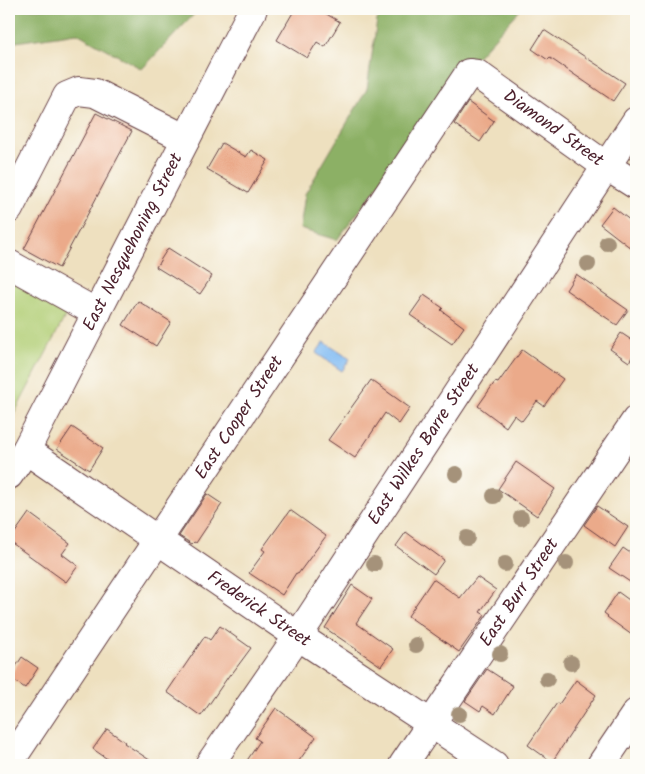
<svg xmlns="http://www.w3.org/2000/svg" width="645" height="774" viewBox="0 0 645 774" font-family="Kalam,sans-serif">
  <rect width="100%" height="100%" fill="#fdfcf7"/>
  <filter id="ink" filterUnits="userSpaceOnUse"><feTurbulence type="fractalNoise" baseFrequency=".02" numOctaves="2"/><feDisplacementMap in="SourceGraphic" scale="10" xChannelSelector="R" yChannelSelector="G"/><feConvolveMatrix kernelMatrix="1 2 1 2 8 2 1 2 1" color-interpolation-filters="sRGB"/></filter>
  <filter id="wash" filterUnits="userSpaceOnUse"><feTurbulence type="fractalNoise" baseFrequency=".0096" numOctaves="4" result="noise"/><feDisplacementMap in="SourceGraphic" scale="20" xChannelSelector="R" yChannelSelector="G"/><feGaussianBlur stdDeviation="1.12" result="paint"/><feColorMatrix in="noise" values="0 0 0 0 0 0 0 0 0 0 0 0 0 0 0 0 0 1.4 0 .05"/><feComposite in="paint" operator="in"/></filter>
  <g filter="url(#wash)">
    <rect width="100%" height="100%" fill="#eee0bf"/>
    <path fill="#b0cd73" stroke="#7d764f" d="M9,280L68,311L9,424Z"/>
    <path fill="#8cb065" stroke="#6b6848" d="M9,9H199L142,69L77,33L9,43Z
      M385,9H521L475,59L337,240L300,229L305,194L367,89L377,20Z"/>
    <path fill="#82bcf3" stroke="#666e8f" d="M324,342L350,359L342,371L316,353Z"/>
    <g id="blocks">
      <path fill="#ebaa8a" d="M295,9H318L340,22L325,47L317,42L307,58L277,40Z
        M544,30L625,83L613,101L550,58L548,60L532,49Z
        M468,102L494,121L480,142L454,124Z
        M96,113L132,131L59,268L24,249Z
        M222,143L246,157L251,150L268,160L248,193L207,169Z
        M613,207L636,225V252L600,224Z
        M168,248L212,276L200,294L156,267Z
        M576,274L628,310L617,325L566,290Z
        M424,295L443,308L441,310L464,327L452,344L410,315Z
        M138,301L171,322L156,346L123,325Z
        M621,333L636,343V350L629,362L610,349Z
        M522,350L563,379L544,406L537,401L522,421L514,415L506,427L478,406L495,382L498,383Z
        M371,380L410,408L399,424L385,413L355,458L328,440Z
        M72,427L103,448L89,470L57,449Z
        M516,462L555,489L537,516L498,489Z
        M207,494L222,504L196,543L194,542L192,544L179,536Z
        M597,506L628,527L615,547L584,525Z
        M290,510L326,536L298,574L296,573L282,595L249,573L265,551L262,549Z
        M29,513L70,543L62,554L78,566L66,582L9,541Z
        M406,532L444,560L434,574L396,546Z
        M623,548L636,557V586L609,568Z
        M477,577L496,590L480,612L485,615L459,652L408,616L433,579L460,598Z
        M352,585L372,599L356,623L393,649L381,666L325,628Z
        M618,592L636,605V638L607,617L608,616L604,613Z
        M220,626L251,648L231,675L230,674L201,716L167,692L205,636L210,640Z
        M22,657L38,668L25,688L9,677Z
        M487,669L513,686L495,714L483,706L480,711L465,701Z
        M576,680L596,695L552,762L528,745L557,703L559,704Z
        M276,708L316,737L296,765H244L260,741L255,738Z
        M107,729L125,742L124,743L157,765H116L93,749Z"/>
    </g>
  </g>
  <g filter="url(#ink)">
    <use href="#blocks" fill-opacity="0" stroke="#633c41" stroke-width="1"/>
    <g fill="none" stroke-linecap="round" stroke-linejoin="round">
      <g stroke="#633c41" stroke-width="30">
        <g id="minor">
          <path d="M9,209L67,96L79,91L95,93L186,139"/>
          <path d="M9,264L97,313"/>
          <path id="s1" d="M26,450L298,636L494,765"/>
          <path id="s2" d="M9,475L26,450L253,9"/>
          <path id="s3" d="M9,763L469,73L477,74L606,166L636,185"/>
          <path id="s4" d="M209,765L298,636L636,121"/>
          <path id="s5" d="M403,765L636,420"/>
          <path d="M601,765L636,713"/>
        </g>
      </g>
      <use href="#minor" stroke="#fff" stroke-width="28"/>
    </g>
    <g fill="#a5927a">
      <circle cx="607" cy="243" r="8"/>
      <circle cx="588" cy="264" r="8"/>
      <circle cx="456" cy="474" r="8"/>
      <circle cx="494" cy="496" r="8"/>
      <circle cx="521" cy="518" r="8"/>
      <circle cx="467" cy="538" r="8"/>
      <circle cx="566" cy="563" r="8"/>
      <circle cx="374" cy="564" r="8"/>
      <circle cx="505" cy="564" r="8"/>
      <circle cx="416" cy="645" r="8"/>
      <circle cx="500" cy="654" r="8"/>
      <circle cx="571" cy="663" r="8"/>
      <circle cx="547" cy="679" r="8"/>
      <circle cx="459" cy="714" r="8"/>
    </g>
  </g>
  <g text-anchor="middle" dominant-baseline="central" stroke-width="4" stroke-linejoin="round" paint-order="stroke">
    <g font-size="18" fill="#4a1f2b" stroke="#fdfcf7">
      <text stroke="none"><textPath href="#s3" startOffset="931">Diamond Street</textPath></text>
      <text stroke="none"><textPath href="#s2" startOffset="264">East Nesquehoning Street</textPath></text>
      <text stroke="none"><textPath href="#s3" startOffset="415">East Cooper Street</textPath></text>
      <text stroke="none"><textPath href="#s4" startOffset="386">East Wilkes Barre Street</textPath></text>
      <text stroke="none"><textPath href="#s5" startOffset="208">East Burr Street</textPath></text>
      <text stroke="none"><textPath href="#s1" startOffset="282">Frederick Street</textPath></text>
    </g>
  </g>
  <rect width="645" height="774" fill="none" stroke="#fdfcf7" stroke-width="30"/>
</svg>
